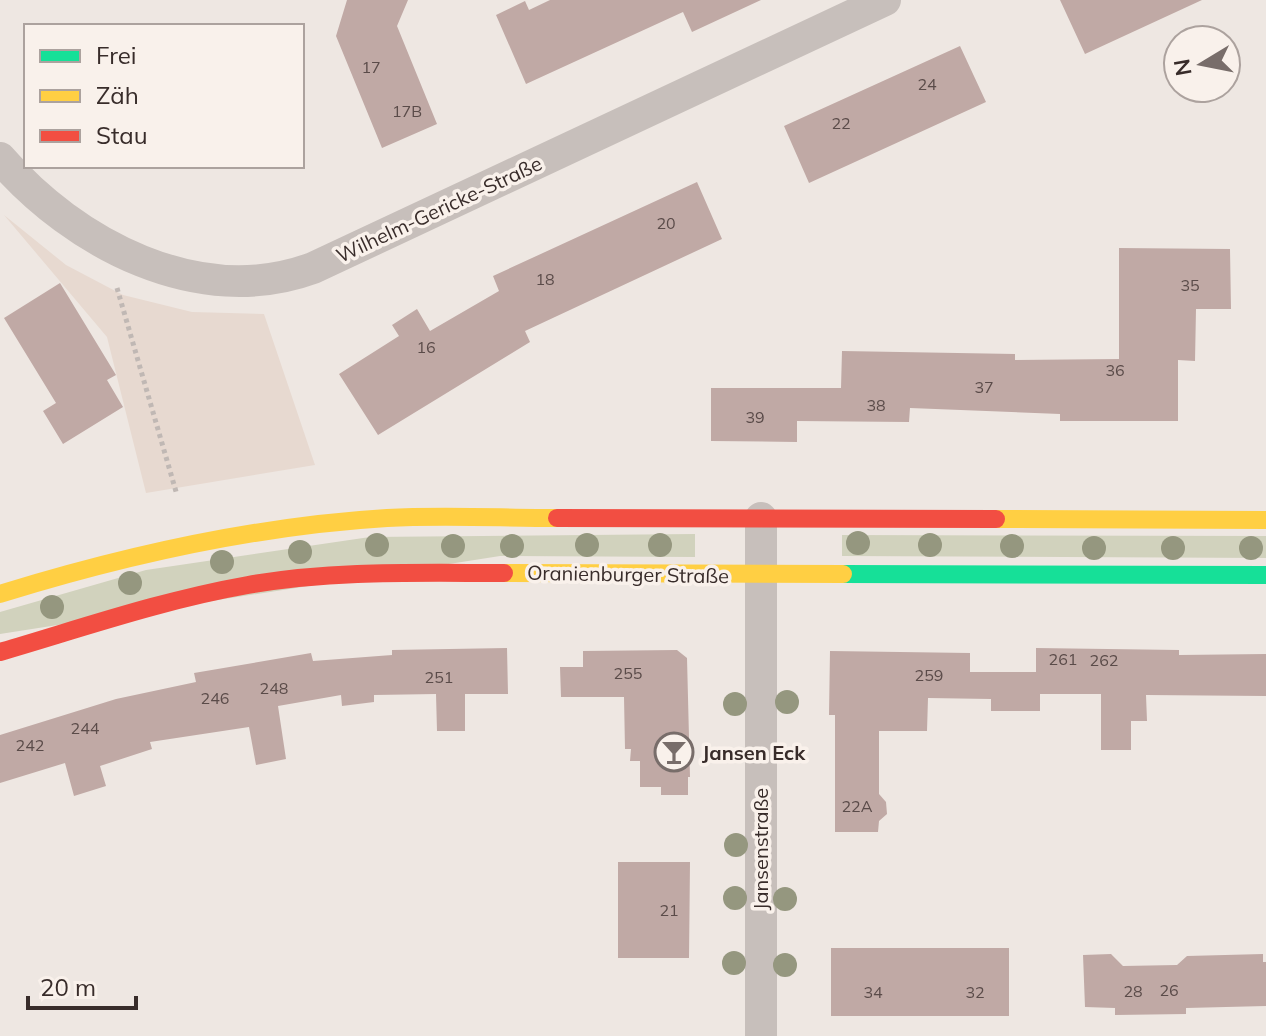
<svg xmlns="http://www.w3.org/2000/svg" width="1266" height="1036" viewBox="0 0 1266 1036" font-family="Mulish,sans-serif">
  <rect width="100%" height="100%" fill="#eee7e2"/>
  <path fill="#d1d2bd" d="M695,534V557L500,556L0,634V612L146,570L370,537Z
    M842,535L1266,536V558L842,556Z"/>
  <path fill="#e7d9d0" d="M4,215L66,265L123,295L192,312L264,314L315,465L146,493L107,337Z"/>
  <path fill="#c0a9a5" d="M347,0H408L397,26L437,124L382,148L336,36Z
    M550,0H761L692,32L683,12L526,84L496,15L525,1L529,10Z
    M1060,0H1202L1085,54Z
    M960,46L986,102L809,183L784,126Z
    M697,182L722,239L525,331L530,342L378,435L339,374L399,336L392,325L417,309L430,331L499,291L493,276Z
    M1119,248L1230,249L1231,309H1196L1195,361L1178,360V421H1060V414L910,408L909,422L797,421V442L711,441V388H841L842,351L1015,354V360L1119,359Z
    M60,283L116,375L107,380L123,407L63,444L43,411L56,403L4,318Z
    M507,648L508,694H465V731H437L436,694L374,695V702L342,706L341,695L278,706L286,759L256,765L249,727L150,742L152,749L100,766L106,786L74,796L65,763L0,783V735L116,699L196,682L194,673L311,653L313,661L392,655V650Z
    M1036,648L1179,650V655L1266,654V696L1146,695L1147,721H1131V750H1101V694H1040V711H991V699L928,698L927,731H879V794L886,802L887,814L879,821L878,832H835V715H829L830,651L970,653V672H1036Z
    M677,650L687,658L690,777H688V795H661V787H640V761H630L631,749H625L624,697H561L560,667H583V651Z
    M618,862H690L689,958H618Z
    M831,948H1009V1016H831Z
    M1111,954L1123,966L1177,965L1187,956L1263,954V962H1266V1006L1186,1008V1014L1115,1015V1008L1085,1007L1083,955Z"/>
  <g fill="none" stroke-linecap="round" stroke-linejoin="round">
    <path stroke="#c0b8b4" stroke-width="5" stroke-dasharray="4 4" stroke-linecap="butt" d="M117,288L177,495"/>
    <path stroke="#c7bfbb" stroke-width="32" d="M0,158C74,244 199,310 313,268L885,0
      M761,1036V518"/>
    <path stroke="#16e098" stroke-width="18" d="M843,574L1266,575"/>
    <path stroke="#ffcf43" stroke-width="18" d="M996,519L1266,520
      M504,573L843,574
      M0,594C126,555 255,526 387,518C443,515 501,518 557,518"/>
    <path stroke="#f24e42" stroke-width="18" d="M557,518L996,519
      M0,652C82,628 163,600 248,585C332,570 419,573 504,573"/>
  </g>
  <g fill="#95977f">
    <circle cx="858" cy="543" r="12"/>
    <circle cx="377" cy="545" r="12"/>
    <circle cx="587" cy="545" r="12"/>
    <circle cx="660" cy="545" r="12"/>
    <circle cx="930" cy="545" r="12"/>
    <circle cx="453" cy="546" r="12"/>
    <circle cx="512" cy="546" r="12"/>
    <circle cx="1012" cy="546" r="12"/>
    <circle cx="1094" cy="548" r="12"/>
    <circle cx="1173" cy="548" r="12"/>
    <circle cx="1251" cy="548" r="12"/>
    <circle cx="300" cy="552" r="12"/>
    <circle cx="222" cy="562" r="12"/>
    <circle cx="130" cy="583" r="12"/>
    <circle cx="52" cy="607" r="12"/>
    <circle cx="787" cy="702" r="12"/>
    <circle cx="735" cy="704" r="12"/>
    <circle cx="736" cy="845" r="12"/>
    <circle cx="735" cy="898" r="12"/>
    <circle cx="785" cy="899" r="12"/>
    <circle cx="734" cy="963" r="12"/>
    <circle cx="785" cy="965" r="12"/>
  </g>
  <defs>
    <g id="bar-ring" transform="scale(2)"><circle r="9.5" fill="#f9f1eb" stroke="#786d6a" stroke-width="1.5"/><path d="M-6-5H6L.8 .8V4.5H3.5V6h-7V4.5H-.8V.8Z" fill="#786d6a"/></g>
  </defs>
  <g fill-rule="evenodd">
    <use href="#bar-ring" x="674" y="752"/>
  </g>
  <g text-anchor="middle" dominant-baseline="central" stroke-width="7" stroke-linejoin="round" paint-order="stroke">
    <g font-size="16" fill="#5a4b49">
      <text x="371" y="67">17</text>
      <text x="927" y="84">24</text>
      <text x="407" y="111">17B</text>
      <text x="841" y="123">22</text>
      <text x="666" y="223">20</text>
      <text x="545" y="279">18</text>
      <text x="1190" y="285">35</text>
      <text x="426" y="347">16</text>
      <text x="1115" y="370">36</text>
      <text x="984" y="387">37</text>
      <text x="876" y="405">38</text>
      <text x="755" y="417">39</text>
      <text x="1063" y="659">261</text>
      <text x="1104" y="660">262</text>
      <text x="628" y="673">255</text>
      <text x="929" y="675">259</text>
      <text x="439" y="677">251</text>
      <text x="274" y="688">248</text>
      <text x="215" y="698">246</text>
      <text x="85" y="728">244</text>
      <text x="30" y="745">242</text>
      <text x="857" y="806">22A</text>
      <text x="669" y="910">21</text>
      <text x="1169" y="990">26</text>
      <text x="1133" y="991">28</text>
      <text x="873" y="992">34</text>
      <text x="975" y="992">32</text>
    </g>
    <g font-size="20" fill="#382c2a" stroke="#f9f1eb">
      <text transform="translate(439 209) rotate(-25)">Wilhelm-Gericke-Straße</text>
      <text transform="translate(628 574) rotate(1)">Oranienburger Straße</text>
      <text transform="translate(760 849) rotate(-90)">Jansenstraße</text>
    </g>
    <g font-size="20" font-weight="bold" fill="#382c2a" stroke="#f9f1eb" text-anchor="start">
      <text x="702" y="752">Jansen Eck</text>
    </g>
  </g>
  <rect x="24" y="24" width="280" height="144" fill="#f9f1eb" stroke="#aca29e" stroke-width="2"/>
  <rect x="40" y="50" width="40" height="12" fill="#16e098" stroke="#aca29e" stroke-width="2"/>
  <text x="96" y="64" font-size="24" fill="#382c2a">Frei</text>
  <rect x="40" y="90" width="40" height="12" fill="#ffcf43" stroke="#aca29e" stroke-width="2"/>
  <text x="96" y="104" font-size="24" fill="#382c2a">Zäh</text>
  <rect x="40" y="130" width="40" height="12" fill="#f24e42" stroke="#aca29e" stroke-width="2"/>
  <text x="96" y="144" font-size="24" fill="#382c2a">Stau</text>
  <g transform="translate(1202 64) rotate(260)"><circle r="38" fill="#f9f1eb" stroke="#aca29e" stroke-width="2"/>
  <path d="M0-6L14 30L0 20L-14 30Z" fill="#786d6a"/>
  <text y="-12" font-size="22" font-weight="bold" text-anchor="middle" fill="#382c2a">N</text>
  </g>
  <path d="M28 996v12h108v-12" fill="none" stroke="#382c2a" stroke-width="4"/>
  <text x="40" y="996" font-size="24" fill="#382c2a" stroke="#f9f1eb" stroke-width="6" paint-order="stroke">20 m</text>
</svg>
